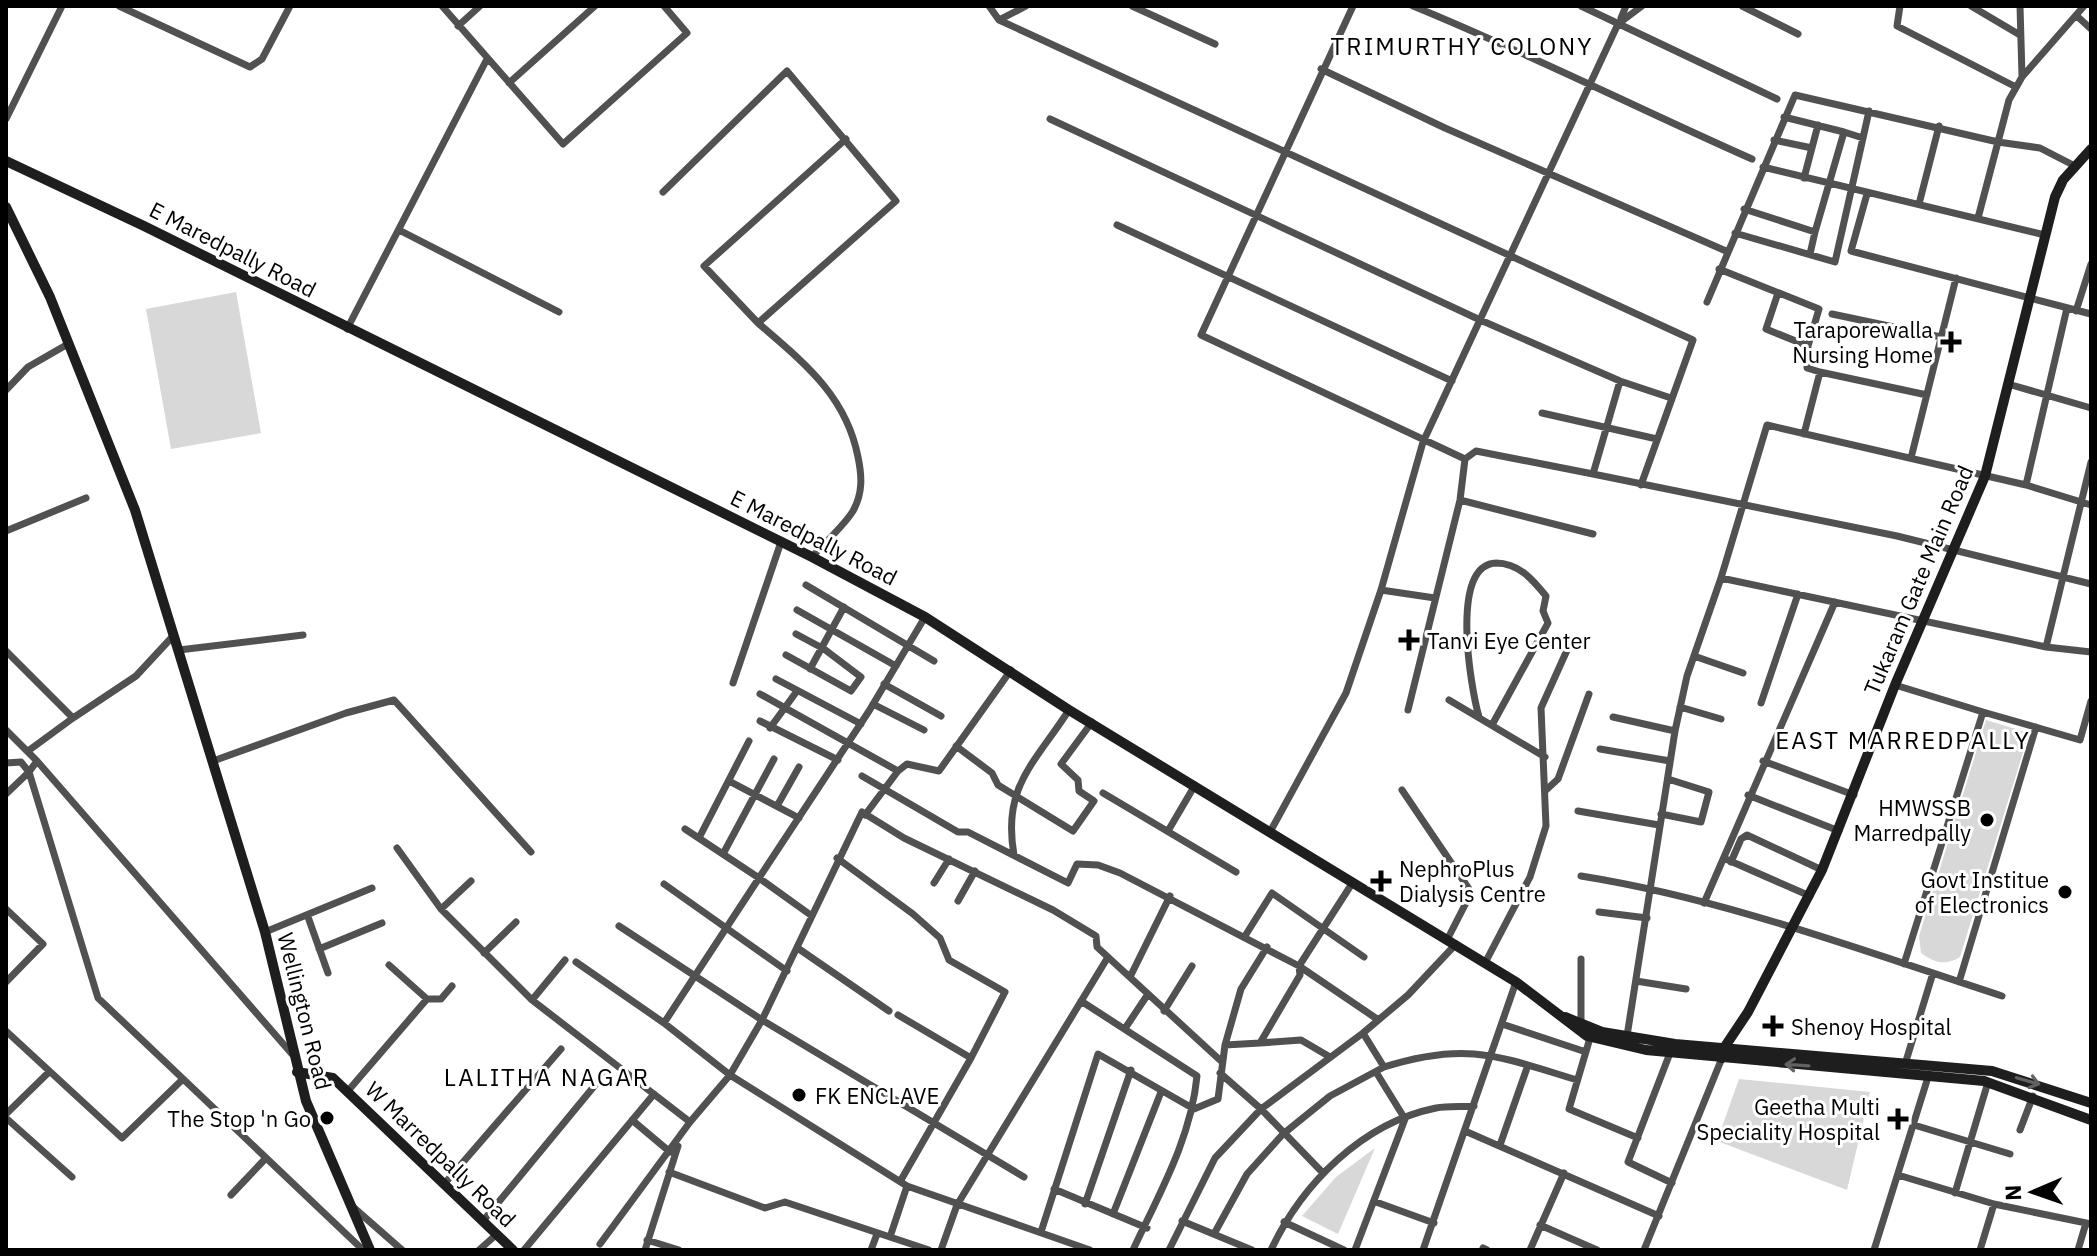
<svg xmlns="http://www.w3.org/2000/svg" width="2097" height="1256" viewBox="0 0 2097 1256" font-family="'IBM Plex Sans',sans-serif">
  <rect width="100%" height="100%" fill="#fff"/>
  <path fill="#d8d8d8" d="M236,292L261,433L171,449L146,309Z
    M1986,720L2029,733L1960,957C1945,966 1935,963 1921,953L1919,936Z
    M1739,1079L1870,1092L1847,1190L1717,1141Z
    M1375,1148L1338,1234L1302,1216L1336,1177Z"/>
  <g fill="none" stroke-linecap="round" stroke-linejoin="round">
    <path stroke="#515151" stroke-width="7" d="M119,6L250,67L262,59L290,6
      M442,6L563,144L687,33L664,6
      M989,6L999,20
      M1026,6L999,20L1693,340L1641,485
      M1132,6L1215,44
      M1353,6L1201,335L1465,459L1476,451L1593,474L1620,381
      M1413,6C1528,53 1639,109 1752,159
      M1581,6L1777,99
      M1742,6L1798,34
      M1900,6L1897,26L2016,87
      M1971,6L2020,35
      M2020,6L2022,76
      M2078,17L2091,29
      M1621,18L1626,6
      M458,26L480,6
      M1321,69L1445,128L1726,251
      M509,83L595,6
      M6,119L62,6
      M1050,119L1478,319L1620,381L1671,398
      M1844,132L1863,138L1869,111
      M1774,140L1812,148
      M1763,167L2045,235
      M1804,178L1818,125
      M663,192L787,71L896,201L758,323C803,362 846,395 858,457C862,476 863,493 853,511C843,527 825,542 812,557
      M1867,194L1851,251L2091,314
      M1919,204L1939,126
      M1744,209L1815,232L1844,132L1784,117
      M1978,218L1998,142L2040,148L2075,166
      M1117,225L1452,381
      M399,230L559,312
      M1735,233L1835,262L1863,138
      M1810,254L1815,232
      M1719,269L1819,309L1808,346L1807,368L1820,372
      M1778,293L1766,329L1808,346
      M1707,302L1795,95L1998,142L2009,100L2022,77L2084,6
      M2076,311L2091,264
      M1832,314L1941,337
      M758,323L704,266L846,139
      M347,329L487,59
      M2008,384L2091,408
      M6,390L28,367L68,344
      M1542,413L1657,439
      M1804,434L1820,372L1927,395
      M1911,458L1956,278
      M1593,474L1897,536L2091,584
      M2026,485L2067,308
      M1460,500L1593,534
      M2091,505L2026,485L1767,425L1721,578L2046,647L2091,652
      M6,531L86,498
      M806,585L934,661
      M1381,590L1435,598
      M797,610L896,666
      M2046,647L2091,462
      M179,650L303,635
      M6,651L73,718L28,751
      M786,655L851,691L861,677L824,649L796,634
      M1694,656L1743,673
      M810,669L844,607
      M776,679L861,724
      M733,683L781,542
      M884,684L941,716
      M1895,685L1983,712L1904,964
      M760,694L898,771
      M1449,700L1545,757
      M1761,703L1798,594
      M873,704L924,730
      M1680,707L1721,719
      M1408,710L1460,500L1465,459
      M1983,712L2080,740L2091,701
      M1479,717C1471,689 1449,565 1496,563C1519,563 1533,580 1546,596L1543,611L1548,623L1492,725
      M1613,717L1675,731
      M73,718L136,676L174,635
      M760,721L838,760
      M770,728L797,691
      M6,730L37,761L292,1054
      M956,746L992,773L998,785L1073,831L1094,801L1079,791L1078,780L1061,764L1092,722
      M1600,749L1670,761
      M213,761L346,713L394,700L531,852
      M1763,761L1854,795
      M6,763L21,762L29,772L37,761
      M862,776L958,832H968L1068,883L1077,864L1098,865L1120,873L1299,966L1353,882
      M729,781L799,818
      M1402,790L1469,889V897L1447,940
      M1545,791L1558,779L1589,694
      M1103,793L1236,872
      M6,794L29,772L98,998L363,1250
      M1748,795L1839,831
      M777,806L799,767
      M1578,811L1659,825
      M1661,814L1701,822L1709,792L1668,779
      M865,815L898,771L907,764L939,771L1011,670
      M685,829L759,878L869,711L925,617
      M1168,831L1195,785
      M1270,832L1346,693L1381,590L1423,442L1618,24L1642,6
      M699,838L749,741
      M397,848L441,909L532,1000L690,1122L600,1244
      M723,854L774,759
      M1014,855C1002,787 1034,764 1069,710
      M837,858L913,914L940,938L949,960L1005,992L971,1058L898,1015
      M1728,860L1810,896
      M1731,862L1741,839L1747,835L1822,870
      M1581,876C1725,899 1864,951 2002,996
      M934,883L949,859
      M664,884L787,971
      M958,901L975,871
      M1704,903L1835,602
      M6,909L43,944L6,982
      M441,909L471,881
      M1599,912L1647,918
      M308,917L328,973
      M619,926L762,1020L1024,1177
      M265,932L372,888
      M1245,936L1272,893L1364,957
      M1456,944L1408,995L1363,1033L1384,1067C1467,1041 1498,1056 1577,1080
      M319,949L382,923
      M799,949L889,1011
      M484,953L516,922
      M576,962L664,1023L759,878L812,916
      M1485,963L1530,877L1546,826L1541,708L1568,648
      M389,965L427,999
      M1130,977L1170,896
      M1636,981L1686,989
      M1959,982L2036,727
      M532,1000L565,960
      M1081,1001L1197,1076C1191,1139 1159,1194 1133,1250
      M1164,1011L1192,966
      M1581,1022V959
      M664,1023L730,1075L907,1186
      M1502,1024L1586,1052
      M1126,1027L1148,994
      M6,1031L122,1138L183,1079
      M1627,1036L1675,731L1687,676L1721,578
      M1590,1038L1569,1109L1638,1138
      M1225,1045L1241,989L1267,947
      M1670,1053L1628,1162L1672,1183
      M1330,1057L1301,1040L1260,1043L1300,975L1299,966L1377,1019
      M1906,1061L1933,973
      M1220,1073L1261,1109L1323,1173
      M347,1092L427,999H441L452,986
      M6,1114L49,1072
      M6,1118L72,1177
      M632,1120L670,1152
      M690,1122L730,1075L762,1020L862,812L904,838L1053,910L1096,936L1097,947L1221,1061
      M1914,1125L2010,1154
      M2020,1130L2033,1096
      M1465,1131L1659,1216
      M1500,1145L1528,1065
      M669,1172L765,1208L785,1202L929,1250
      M1898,1175L1994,1204L2091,1224
      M901,1180L971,1058
      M445,1183L561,1049
      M1054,1189L1147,1228
      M1955,1193L1988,1082
      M231,1195L266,1158
      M1376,1202L1434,1223
      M1085,1204L1131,1070
      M353,1207L402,1250
      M1113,1214L1161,1092
      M483,1221L605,1073
      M1182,1221L1252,1250
      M1284,1222L1344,1250
      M1540,1225L1597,1250
      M1041,1232L1098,1054L1194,1109L1218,1099L1225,1045L1260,1043
      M1214,1234L1247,1174L1283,1134L1330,1096L1384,1067
      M890,1237L907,1186L1090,1250
      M647,1240L679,1250
      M1483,1248L1487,1250
      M479,1250L497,1234
      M524,1250L654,1094
      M645,1250L678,1146
      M871,1250L877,1234
      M941,1250L957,1205L1108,957
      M1169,1250L1215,1158L1261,1109L1363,1033
      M1271,1250C1302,1184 1362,1123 1436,1108C1448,1106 1462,1107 1474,1106
      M1355,1250L1405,1119L1376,1072
      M1423,1250L1516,982
      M1530,1250L1564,1173
      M1644,1250L1722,1058
      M1874,1250L1929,1074
      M1980,1250L1994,1204
      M2078,1250L2086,1223"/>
    <path stroke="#1e1e1e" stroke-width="10" d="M6,161L144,226L812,557L925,617L1069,710L1516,982L1587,1036L1646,1050L1984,1081L2091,1120
      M6,207L50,297L135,510L265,932L306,1101L370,1250
      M1565,1017L1602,1032L1675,1044L1992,1071L2091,1103
      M1722,1058L1724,1048L1748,1012L1822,870L1895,685L1985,476L2055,197L2063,180L2091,149
      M297,1072L333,1078L513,1250"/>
  </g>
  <defs><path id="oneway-shaft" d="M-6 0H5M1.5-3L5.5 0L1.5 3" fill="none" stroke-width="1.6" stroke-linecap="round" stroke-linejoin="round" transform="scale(2)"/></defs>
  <g stroke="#626262">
    <use href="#oneway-shaft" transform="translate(1797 1065) rotate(-176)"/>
    <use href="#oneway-shaft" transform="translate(2028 1081) rotate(16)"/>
  </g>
  <g fill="#000" stroke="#fff" stroke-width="3">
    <path d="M1947 330h8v8h8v8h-8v8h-8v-8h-8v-8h8z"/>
    <path d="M1405 628h8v8h8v8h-8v8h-8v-8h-8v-8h8z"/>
    <circle cx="1987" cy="820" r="8"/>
    <path d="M1377 869h8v8h8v8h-8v8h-8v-8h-8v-8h8z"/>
    <circle cx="2065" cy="892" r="8"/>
    <path d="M1769 1014h8v8h8v8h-8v8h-8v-8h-8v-8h8z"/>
    <circle cx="799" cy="1095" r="8"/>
    <circle cx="327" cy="1118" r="8"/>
    <path d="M1894 1107h8v8h8v8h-8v8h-8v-8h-8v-8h8z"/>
  </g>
  <g text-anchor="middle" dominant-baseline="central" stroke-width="6" stroke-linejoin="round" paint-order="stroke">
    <g font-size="22" fill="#000" stroke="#fff">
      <text transform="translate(233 249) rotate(27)">E Maredpally Road</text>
      <text transform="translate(814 537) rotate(27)">E Maredpally Road</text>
      <text transform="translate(1918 580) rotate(-67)">Tukaram Gate Main Road</text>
      <text transform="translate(305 1011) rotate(76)">Wellington Road</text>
      <text transform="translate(441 1154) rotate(44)">W Marredpally Road</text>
    </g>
    <g font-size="22" fill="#000" stroke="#fff" text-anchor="end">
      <text x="1933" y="329">Taraporewalla<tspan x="1933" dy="25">Nursing Home</tspan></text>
      <text x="1427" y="640" text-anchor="start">Tanvi Eye Center</text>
      <text x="1971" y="807">HMWSSB<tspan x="1971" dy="25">Marredpally</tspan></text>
      <text x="1399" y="868" text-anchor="start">NephroPlus<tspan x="1399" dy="25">Dialysis Centre</tspan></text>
      <text x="2049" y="879">Govt Institue<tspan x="2049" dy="25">of Electronics</tspan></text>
      <text x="1791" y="1026" text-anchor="start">Shenoy Hospital</text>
      <text x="815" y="1095" text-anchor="start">FK ENCLAVE</text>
      <text x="1880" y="1106">Geetha Multi<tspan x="1880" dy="25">Speciality Hospital</tspan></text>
      <text x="311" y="1118">The Stop 'n Go</text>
    </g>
    <g font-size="24" letter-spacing="2" fill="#000" stroke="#fff">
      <text x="1462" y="46">TRIMURTHY COLONY</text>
      <text x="1903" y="740">EAST MARREDPALLY</text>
      <text x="547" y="1077">LALITHA NAGAR</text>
    </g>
  </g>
  <rect width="2097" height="1256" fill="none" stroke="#000000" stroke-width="16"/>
  <g transform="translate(2033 1192) rotate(268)" stroke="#ffffff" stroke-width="6" paint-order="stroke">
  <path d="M0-6L14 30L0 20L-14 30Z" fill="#000000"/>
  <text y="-12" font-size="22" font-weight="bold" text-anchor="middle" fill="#000000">N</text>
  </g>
</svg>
